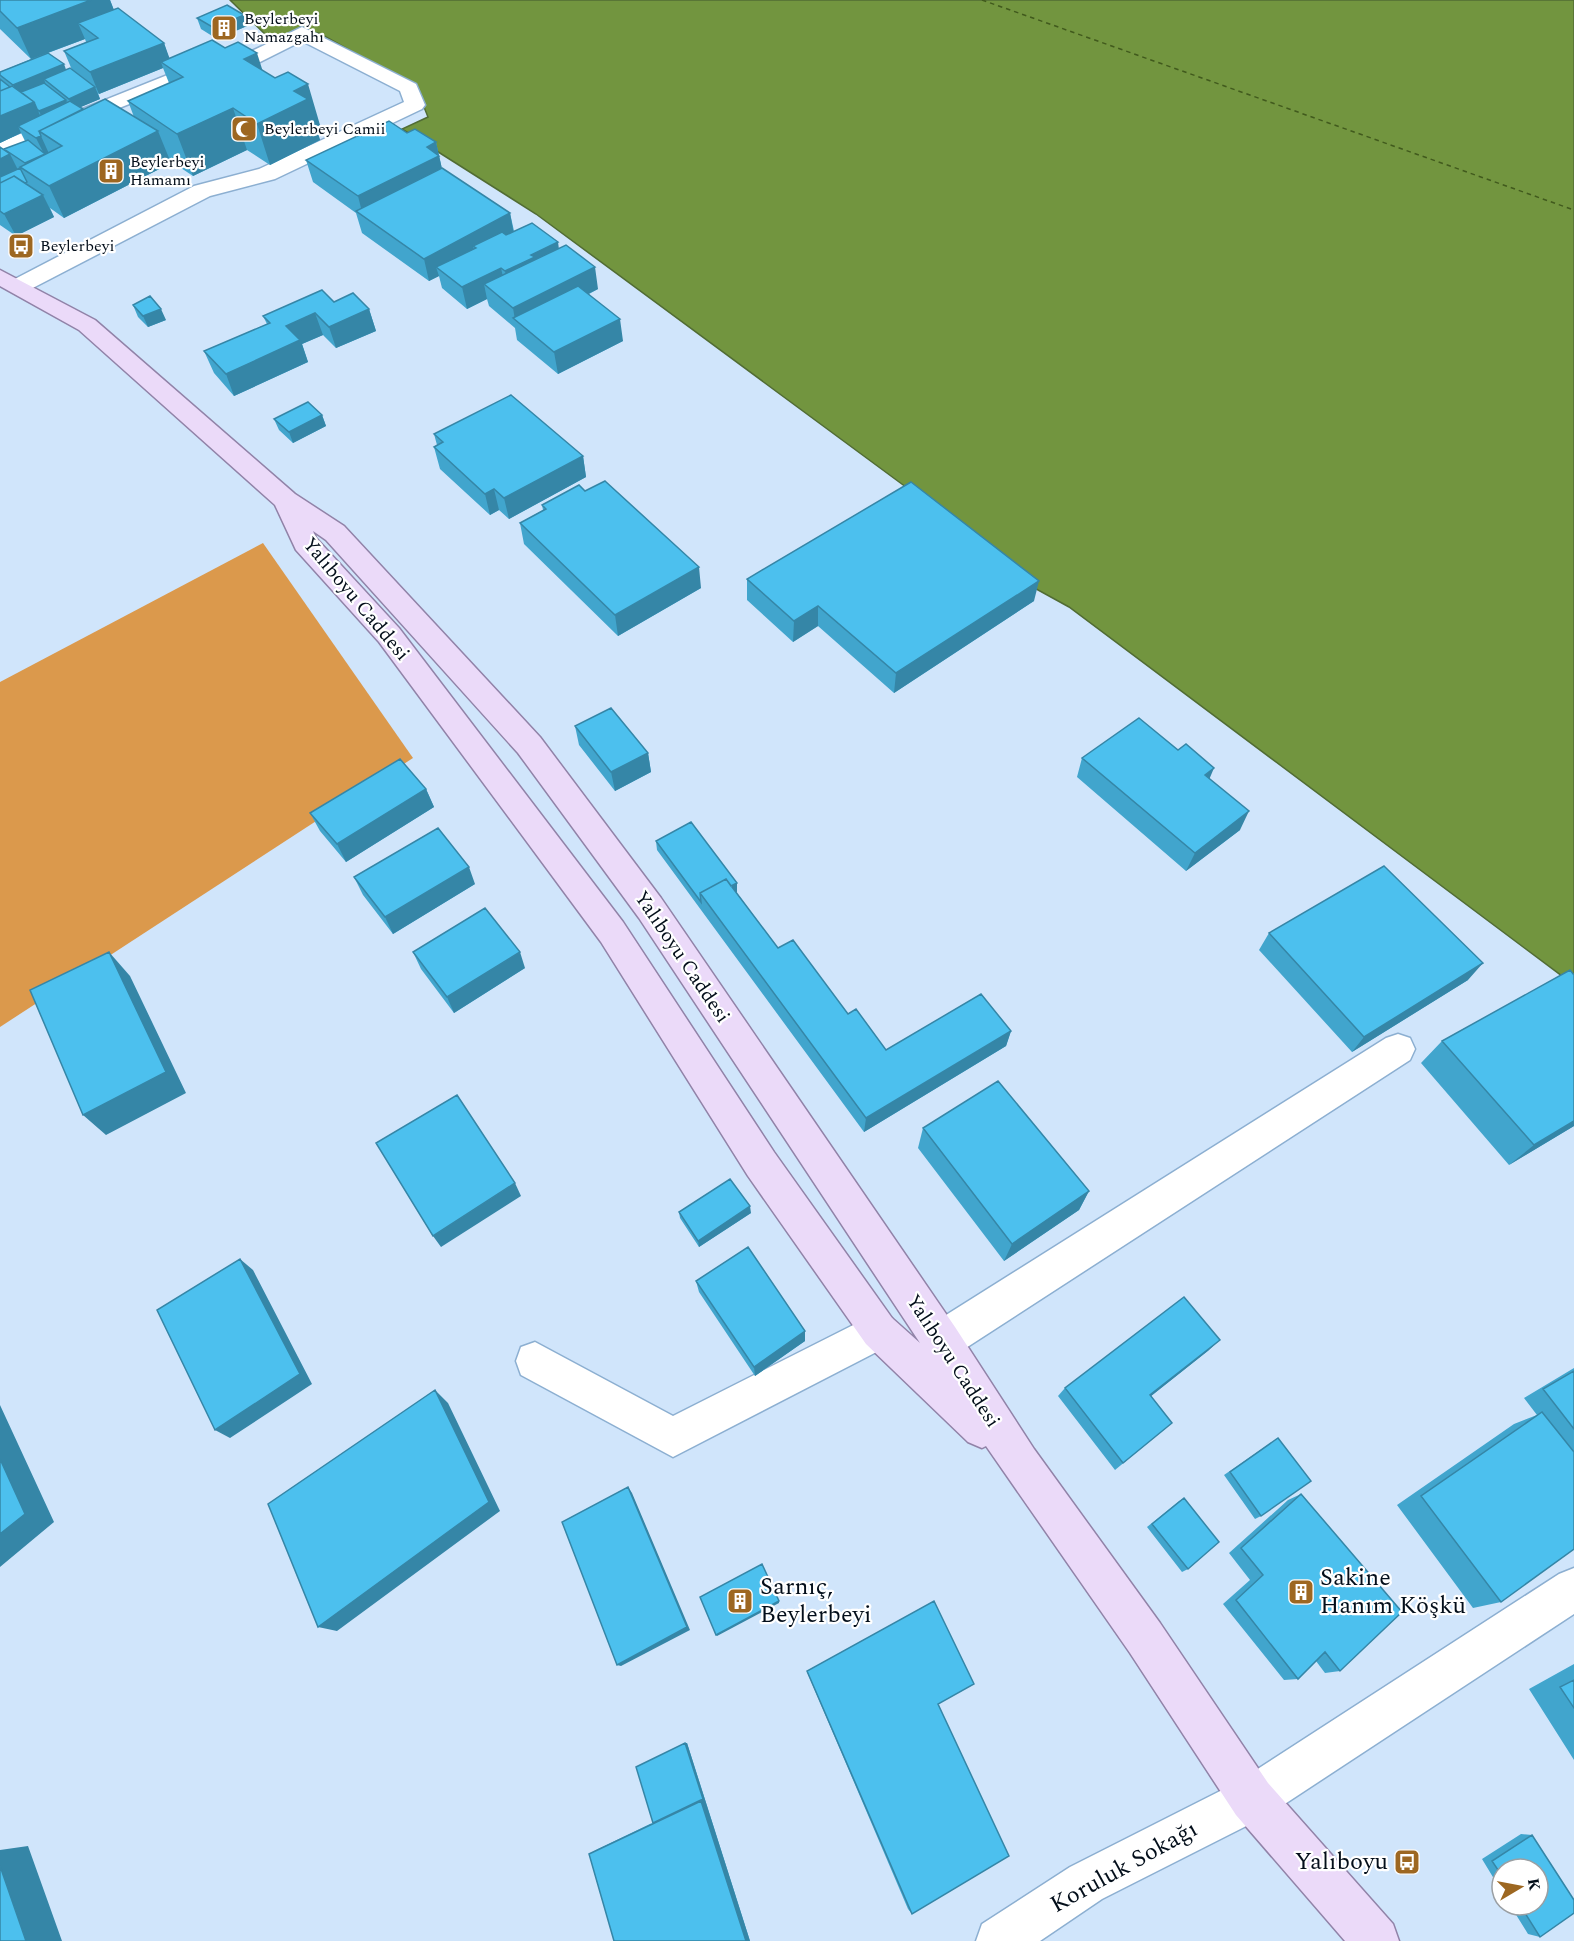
<svg xmlns="http://www.w3.org/2000/svg" width="1574" height="1941" viewBox="0 0 1574 1941" font-family="Spectral,serif">
  <rect width="100%" height="100%" fill="#d0e5fb"/>
  <path fill="#db994c" d="M263,543L413,758L0,1027V682Z"/>
  <path fill="#72953f" stroke="#516c34" stroke-width="1.5" d="M230,0H1574V985L1069,607L998,568L914,493L536,214L402,129L428,117L416,87L319,33H302L271,40Z"/>
  <g fill="none" stroke-linecap="round" stroke-linejoin="round">
    <path stroke="#415a1d" stroke-width="1.5" stroke-dasharray="4.5 4" stroke-linecap="butt" d="M982,0L1574,210"/>
    <g stroke="#8cafd1" stroke-width="3">
      <path id="street" d="M302,27L416,84L425,105L422,109L275,179L210,196L27,291H11L7,286L11,281L194,186L259,169L404,102L400,91L302,41L246,69L239,71L223,67L0,155V142L215,56L222,54L237,58Z
        M1398,1034L1410,1038L1415,1049L1410,1060L955,1355L941,1360L927,1355L922,1341L927,1327L1386,1038Z
        M879,1312L892,1318L898,1331L892,1344L673,1457L521,1375L516,1361L521,1347L535,1342L673,1416Z
        M1574,1568V1614L1268,1815L1102,1899L1040,1941H976L982,1924L1070,1867L1236,1783L1559,1574Z"/>
    </g>
    <g stroke="#9183a8" stroke-width="3">
      <path id="primary" d="M0,270L95,320L295,494L344,526L540,737L661,898L955,1327L1034,1449L1160,1623L1268,1783L1393,1924L1399,1941H1345L1236,1815L1130,1653L986,1446L982,1448L968,1442L866,1344L748,1176L601,942L379,642L296,550L275,505L79,330L0,286ZM313,531L326,540L518,753L639,918L920,1343L892,1318L774,1152L623,922L399,628L316,538Z"/>
    </g>
    <use href="#street" fill="#fff" fill-rule="evenodd"/>
    <use href="#primary" fill="#ebdaf9" fill-rule="evenodd"/>
  </g>
  <path fill="#41a5cd" fill-rule="evenodd" d="M0,0H110L114,10L164,43L169,59L262,71L320,125L316,127L320,140L270,165L247,150L193,176L169,160L171,163L64,218L50,208L54,217L16,236L0,225V147L4,150L25,141L21,133L0,143V72L31,59L0,29ZM85,39L86,42L64,51L72,70H66L48,53ZM163,68L169,83L128,101L134,117L83,109L80,107L100,99L98,93L99,94Z
    M244,15L247,26L217,39L201,29L197,18Z
    M407,133L436,142L442,169L510,213L514,231L559,249L598,289L589,294L623,341L558,374L517,340L515,328L489,306L487,299L467,309L442,288L439,276L429,281L362,233L356,213L313,182L306,160Z
    M334,302L369,309L376,331L336,348L323,335L302,344L308,362L234,396L214,373L204,351L267,324L263,316Z
    M133,305L166,320L148,327L138,317Z
    M322,415L326,426L293,443L279,430L274,419Z
    M434,434L583,456L586,477L509,519L499,510L490,515L440,469L434,447L437,445Z
    M585,491L701,588L618,636L524,544L520,523L543,510L542,505Z
    M747,579L1034,601L894,693L818,626L793,642L747,600Z
    M575,726L648,753L651,772L615,791L579,745Z
    M1082,758L1209,779L1240,830L1186,871L1077,777Z
    M426,789L434,807L346,862L320,831L310,813Z
    M656,841L737,892H736L778,948L886,1050L1011,1031L1006,1046L864,1132L657,850Z
    M354,877L475,884L393,934L363,895Z
    M1269,933L1468,980L1352,1052L1259,950Z
    M413,952L525,968L454,1013L421,969Z
    M1442,1041L1574,1126L1509,1165L1421,1063Z
    M923,1128L1089,1191L1079,1210L1004,1261L918,1148Z
    M679,1212L751,1213L699,1247L680,1218Z
    M696,1281L805,1341L755,1376L699,1292Z
    M1209,1350L1151,1396L1172,1423L1115,1470L1058,1396L1065,1388Z
    M1574,1368V1549L1501,1602L1473,1608L1397,1505L1514,1424L1537,1415L1524,1398Z
    M1272,1442L1261,1516L1255,1519L1224,1475Z
    M1301,1494L1340,1671L1325,1673L1316,1661L1298,1679L1284,1680L1223,1604L1250,1580L1229,1553L1288,1500Z
    M1184,1498L1188,1569L1182,1572L1147,1527L1179,1501Z
    M1574,1664V1760L1529,1689Z
    M807,1671L938,1704L912,1914L908,1909L807,1672Z
    M685,1743H687L750,1941H614L589,1854L598,1849L652,1823Z
    M1521,1834L1532,1835L1574,1900V1913L1540,1937L1528,1934L1510,1905H1538V1869H1502V1892L1482,1859Z"/>
  <path fill="#3586a7" d="M91,0H110L120,26L78,23L85,39L31,59L17,28Z
    M244,15L247,26L217,39L214,28Z
    M164,43L172,65L161,62L163,68L99,94L90,72Z
    M257,53L270,94L244,59Z
    M64,64L68,75L44,79L46,85L18,95L13,85Z
    M308,84L320,125L316,127L320,140L270,165L257,124L294,91Z
    M95,87L100,99L74,110L69,99Z
    M66,100L71,111L44,122L39,111Z
    M34,102L44,124L18,126L21,133L0,143V116Z
    M233,108L247,150L193,176L177,134Z
    M158,131L171,163L64,218L49,186Z
    M41,136L51,158L30,174L25,163L45,156L36,138Z
    M436,142L444,178L363,216L358,196L427,147Z
    M10,154L21,176L0,186V159Z
    M43,195L54,217L16,236L4,214Z
    M510,213L514,235L476,248L473,246L475,256L436,267L439,276L429,281L424,259Z
    M558,242L561,264L509,293L505,271L531,255Z
    M595,267L598,289L523,326L515,320L513,308Z
    M501,268L506,290L484,284L487,299L467,309L462,287Z
    M161,309L166,320L148,327L143,316Z
    M369,309L376,331L336,348L329,327Z
    M315,313L323,335L302,344L308,362L234,396L226,374L286,326Z
    M620,319L623,341L558,374L554,352Z
    M322,415L326,426L293,443L289,432Z
    M583,456L586,477L509,519L504,498Z
    M494,489L499,510L490,515L485,494Z
    M699,567L701,588L618,636L615,615Z
    M1039,581L1034,601L894,693L896,673Z
    M818,606V626L793,642L794,621Z
    M648,753L651,772L615,791L611,772Z
    M1214,768L1206,787L1205,775Z
    M426,789L434,807L346,862L337,844Z
    M1249,811L1240,830L1186,871L1195,853Z
    M469,867L475,884L393,934L385,917Z
    M737,883V892L710,906L705,900Z
    M109,952L130,976L186,1093L106,1135L83,1115Z
    M520,952L525,968L454,1013L447,997Z
    M1483,963L1468,980L1352,1052L1364,1037Z
    M1011,1031L1006,1046L864,1132L866,1118Z
    M1574,1121V1126L1509,1165L1534,1145Z
    M515,1183L521,1196L441,1247L433,1236Z
    M1089,1191L1079,1210L1004,1261L1012,1244Z
    M750,1206L751,1213L699,1247L698,1241Z
    M240,1259L253,1270L312,1384L230,1438L215,1430Z
    M805,1331V1341L755,1376L754,1367Z
    M1220,1340L1209,1350L1141,1404L1150,1395Z
    M435,1390L448,1403L500,1511L337,1631L318,1627Z
    M0,1405L54,1522L0,1567Z
    M628,1487L632,1493L690,1630L621,1666L617,1665Z
    M779,1601V1603L717,1636L716,1635Z
    M685,1743H687L750,1941H746L701,1801L703,1799Z
    M28,1846L62,1941H26L0,1866V1850Z"/>
  <path fill="#4cc0ee" stroke="#3586a7" stroke-width="1.5" d="M0,0H91L17,28L0,11Z
    M227,5L244,15L214,28L197,18Z
    M118,8L164,43L90,72L64,51L98,38L78,23Z
    M212,40L225,48L238,42L257,53L244,59L275,78L288,72L308,84L294,91L308,99L257,124L233,108L177,134L128,101L183,77L161,62Z
    M48,53L64,64L13,85L0,75V72Z
    M70,68L95,87L69,99L44,79Z
    M0,79L10,87L0,91Z
    M44,83L66,100L39,111L37,109L34,102L21,92Z
    M12,86L34,102L0,116V91Z
    M105,99L158,131L49,186L20,167L62,146L39,131Z
    M70,101L83,109L39,131L41,136L36,138L18,126Z
    M389,121L407,133L415,129L436,142L427,147L439,156L358,196L306,160Z
    M28,140L45,154L25,163L4,149Z
    M0,147L10,154L0,159Z
    M20,168L27,182L25,183L14,176L0,183V177Z
    M442,168L510,213L424,259L356,211Z
    M14,176L43,195L4,214L0,211V183Z
    M532,223L558,242L531,255L535,257L505,271L501,268L462,287L436,267L476,248L473,246L502,232L506,235Z
    M566,245L595,267L513,308L484,284Z
    M578,286L620,319L554,352L513,318Z
    M322,290L334,302L353,293L369,309L329,327L315,313L286,326L300,340L226,374L204,351L270,323L263,316Z
    M150,296L161,309L143,316L133,305Z
    M511,395L583,456L504,498L494,489L485,494L434,447L443,442L434,434Z
    M308,402L322,415L289,432L274,419Z
    M605,481L699,567L615,615L520,523L546,509L542,505L579,485L585,491Z
    M911,482L1039,581L896,673L818,606L794,621L747,579Z
    M611,708L648,753L611,772L575,726Z
    M1139,718L1178,750L1186,744L1214,768L1205,775L1249,811L1195,853L1082,758Z
    M400,759L426,789L337,844L310,813Z
    M691,822L737,883L731,886L726,879L700,893L701,902L656,841Z
    M438,828L469,867L385,917L354,877Z
    M1384,866L1483,963L1364,1037L1269,933Z
    M726,879L778,948L793,940L848,1014L856,1009L886,1050L981,994L1011,1031L866,1118L700,893Z
    M485,908L520,952L447,997L413,952Z
    M109,952L166,1072L83,1115L30,990Z
    M1570,970L1574,975V1121L1534,1145L1442,1041Z
    M998,1081L1089,1191L1012,1244L923,1128Z
    M457,1095L515,1183L433,1236L376,1143Z
    M730,1179L750,1206L698,1241L679,1212Z
    M748,1247L805,1331L754,1367L696,1281Z
    M240,1259L300,1374L215,1430L157,1310Z
    M1184,1297L1220,1340L1150,1395L1172,1423L1123,1463L1065,1388Z
    M1574,1371V1429L1543,1389Z
    M435,1390L489,1502L318,1627L268,1504Z
    M1542,1412L1574,1452V1549L1501,1602L1421,1496Z
    M1278,1438L1311,1481L1261,1516L1230,1472Z
    M0,1459L25,1514L0,1534Z
    M628,1487L687,1627L617,1665L562,1522Z
    M1301,1494L1402,1612L1340,1671L1325,1652L1298,1679L1236,1600L1263,1575L1241,1548Z
    M1184,1498L1219,1542L1188,1569L1152,1524Z
    M762,1564L779,1601L716,1635L700,1597Z
    M934,1601L974,1684L938,1704L1009,1856L912,1914L807,1671Z
    M1574,1680V1708L1560,1687Z
    M685,1743L703,1799L653,1823L636,1767Z
    M701,1801L746,1941H614L589,1854Z
    M1532,1835L1574,1900V1913L1540,1937L1520,1905H1538V1869H1502V1876L1492,1861Z
    M0,1866L26,1941H0Z"/>
  <defs>
    <g id="building-square" transform="scale(1.35)"><rect x="-9" y="-9" width="18" height="18" rx="4" fill="#9d6721" stroke="#fff"/><path d="M-4-6H4V6H1V3H-1V6H-4ZM-2.5-4.3h1.7v1.8h-1.7ZM.8-4.3h1.7v1.8H.8ZM-2.5-1h1.7V.8h-1.7ZM.8-1h1.7V.8H.8Z" fill="#fff"/></g>
    <g id="mosque-square" transform="scale(1.35)"><rect x="-9" y="-9" width="18" height="18" rx="4" fill="#9d6721" stroke="#fff"/><path d="M3.5-4.9A6 6 0 1 0 3.5 4.9A5 5 0 1 1 3.5-4.9Z" fill="#fff"/></g>
    <g id="bus-square" transform="scale(1.35)"><rect x="-9" y="-9" width="18" height="18" rx="4" fill="#9d6721" stroke="#fff"/><path d="M-5-6H5V4H4V6H2V4H-2V6H-4V4H-5ZM-3.5-4V0h7V-4ZM-3.5 1.2v1.5H-2V1.2ZM2 1.2v1.5H3.5V1.2Z" fill="#fff"/></g>
  </defs>
  <g fill-rule="evenodd">
    <use href="#building-square" x="224" y="28"/>
    <use href="#mosque-square" x="244" y="129"/>
    <use href="#building-square" x="111" y="171"/>
    <use href="#bus-square" x="21" y="246"/>
    <use href="#building-square" x="1301" y="1592"/>
    <use href="#building-square" x="740" y="1601"/>
    <use href="#bus-square" x="1407" y="1862"/>
  </g>
  <g text-anchor="middle" dominant-baseline="central" stroke-width="4.5" stroke-linejoin="round" paint-order="stroke">
    <g font-size="16" fill="#030e1a" stroke="#fff" text-anchor="start">
      <text x="244" y="19">Beylerbeyi<tspan x="244" dy="18">Namazgahı</tspan></text>
      <text x="264" y="129">Beylerbeyi Camii</text>
      <text x="130" y="162">Beylerbeyi<tspan x="130" dy="18">Hamamı</tspan></text>
      <text x="40" y="246">Beylerbeyi</text>
    </g>
    <g font-size="20" fill="#030e1a" stroke="#fff">
      <text transform="translate(356 599) rotate(50)">Yalıboyu Caddesi</text>
      <text transform="translate(682 957) rotate(56)">Yalıboyu Caddesi</text>
      <text transform="translate(953 1361) rotate(57)">Yalıboyu Caddesi</text>
    </g>
    <g font-size="24" fill="#030e1a" stroke="#fff" text-anchor="start">
      <text x="1320" y="1578">Sakine<tspan x="1320" dy="28">Hanım Köşkü</tspan></text>
      <text x="760" y="1587">Sarnıç,<tspan x="760" dy="28">Beylerbeyi</tspan></text>
      <text x="1388" y="1862" text-anchor="end">Yalıboyu</text>
    </g>
    <g font-size="24" fill="#030e1a" stroke="#fff">
      <text transform="translate(1124 1867) rotate(-29)">Koruluk Sokağı</text>
    </g>
  </g>
  <g transform="translate(1520 1887) rotate(80)"><circle r="28" fill="#ffffff" stroke="#9a9fa3" stroke-width="1.5"/>
  <path d="M0-4.5L10 22L0 15L-10 22Z" fill="#9d6721"/>
  <text y="-9" font-size="16" font-weight="bold" text-anchor="middle" fill="#030e1a">K</text>
  </g>
</svg>
